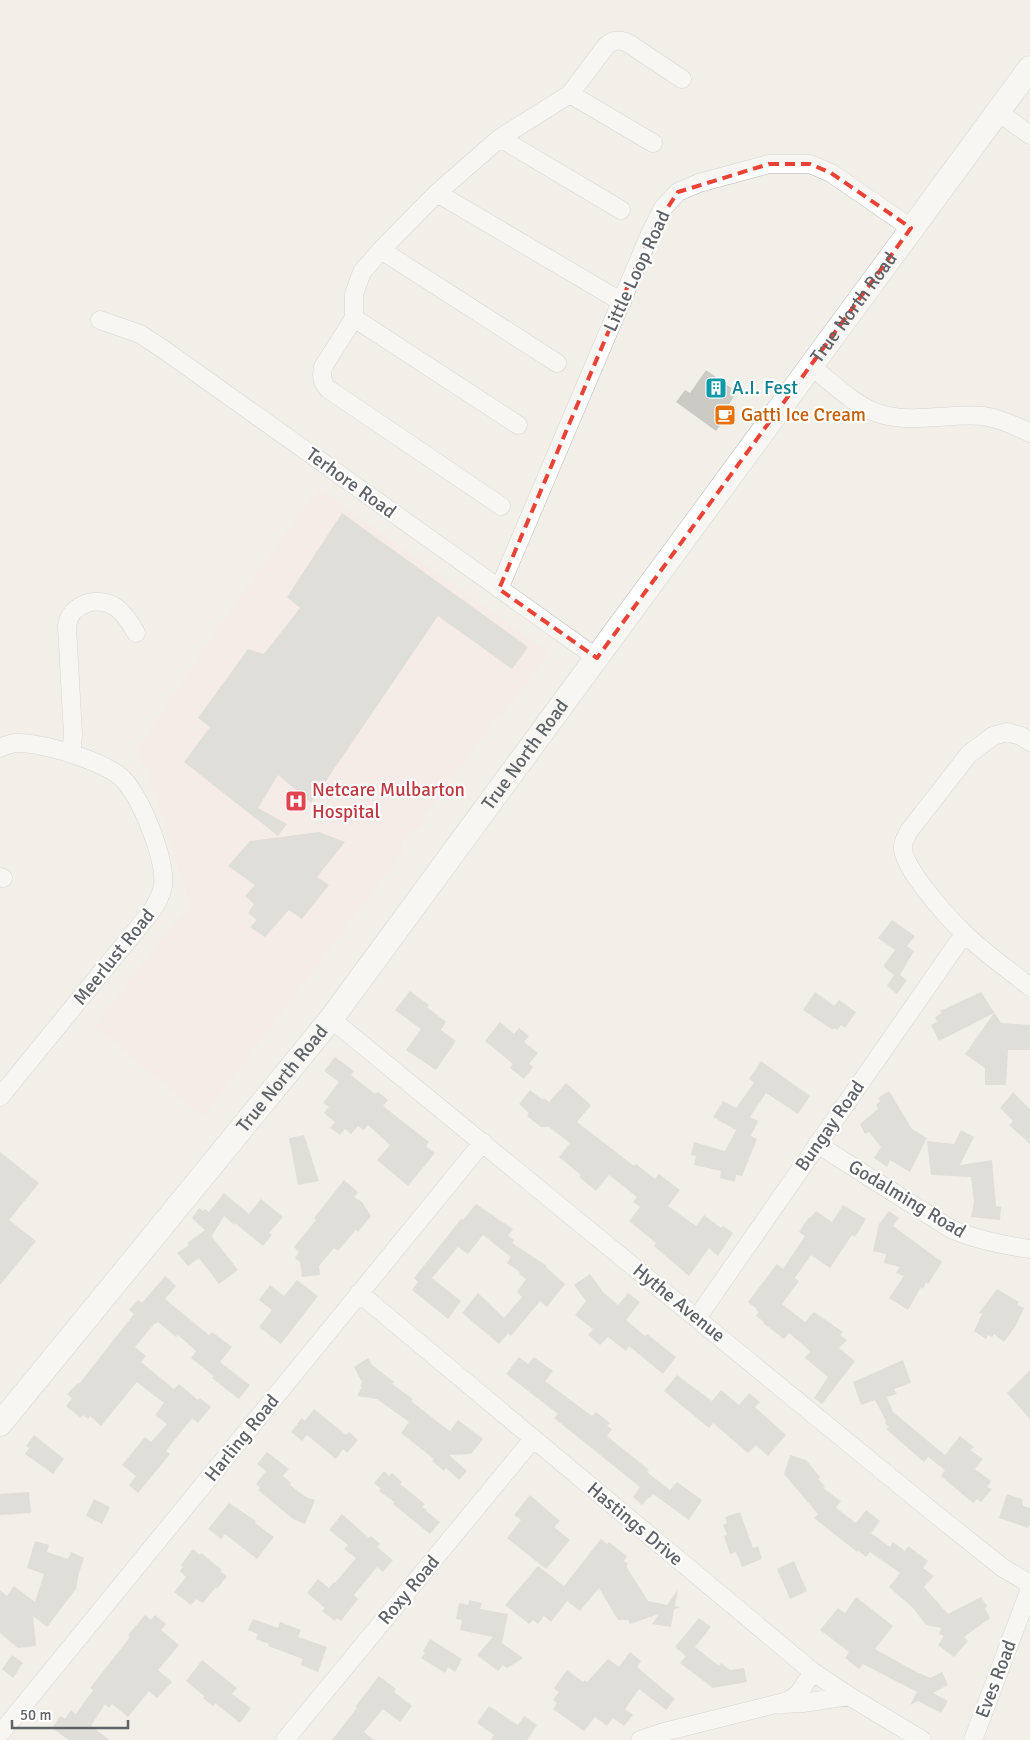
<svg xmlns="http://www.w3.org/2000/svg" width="1030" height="1740" viewBox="0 0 1030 1740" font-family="Signika,sans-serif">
  <rect width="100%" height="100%" fill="#f1efe8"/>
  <path fill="#fce8e6" d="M318,488L550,653L501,718L498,717L424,817L426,819L418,828L417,830L414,828L405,840L403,839L401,847L404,851L203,1117L94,1026L163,937L185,911L188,912L191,907L149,776L136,751L221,623Z"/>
  <path fill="#cccac5" d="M706,370L737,392L721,416L725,419L716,431L676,402L685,390L690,393Z
    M342,513L528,647L512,669L438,616L311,803L278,775L258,808L287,824L278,836L184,762L210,727L198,718L248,649L264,654L300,608L287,597Z
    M319,832L345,842L317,877L329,885L302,919L289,910L265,937L250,927L257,920L248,913L254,904L245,896L255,885L228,866L250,841Z
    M892,920L915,936L907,946L914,951L900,975L907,980L897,994L887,986L894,975L884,967V965L895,950L878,938Z
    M410,991L429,1005L427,1007L446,1022L441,1030L456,1041L436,1070L406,1050L421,1029L395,1010Z
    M815,992L834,1006L839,1000L856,1012L845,1028L841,1025L837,1030L834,1028L833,1030L803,1010Z
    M981,992L1001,1023L1030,1025V1050H1008L1006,1085H985V1068L965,1054L994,1013L939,1041L931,1025L937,1022L935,1017L942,1013L940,1011Z
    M500,1022L514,1034L519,1028L529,1036L524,1042L538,1053L529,1064L533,1067L524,1079L510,1068L513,1064L485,1041Z
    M335,1057L354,1071L351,1075L375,1094L378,1092L388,1100L383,1106L429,1142L426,1146L435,1153L408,1186L377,1160L390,1145L368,1125L364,1130L358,1126L351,1134L345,1129L340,1135L330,1128L335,1122L324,1113L329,1107L323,1103L339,1082L324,1071Z
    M761,1061L810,1096L798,1114L766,1093L750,1117L758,1121L751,1136L757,1139L742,1176L736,1175L735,1182L720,1178L721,1171L694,1165L696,1156L691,1155L694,1142L725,1151L736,1130L713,1117L723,1101L736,1108L754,1083L749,1079Z
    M566,1083L591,1105L577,1122L634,1166L636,1164L655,1179L659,1174L680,1190L668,1206L696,1226L704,1215L721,1228L723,1226L733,1233L718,1256L709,1248L689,1276L654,1246L656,1243L629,1221L640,1207L633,1202L637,1197L609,1175L596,1191L579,1177L581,1175L559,1157L570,1143L549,1127H541L527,1116L529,1113L519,1104L530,1090L543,1100L544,1098L549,1102Z
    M889,1091L912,1129L927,1138L910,1172L890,1160L887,1167L874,1158L881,1147L869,1132L865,1134L860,1124L878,1109L876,1105L880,1101L878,1098Z
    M1013,1092L1030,1109V1144L1009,1125L1013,1121L1000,1108Z
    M961,1130L974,1137L960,1165L992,1160L996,1206L1001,1207L1000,1220L971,1217L974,1202L971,1177L931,1175L927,1141L954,1144Z
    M304,1135L319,1181L298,1185L289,1138Z
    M0,1152L39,1183L9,1220L36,1241L0,1285Z
    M344,1180L358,1192L354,1197L362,1202L371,1216L358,1232L356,1230L338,1251L334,1248L319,1266L320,1275L302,1277L300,1262L295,1258L299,1252L294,1247L316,1220L314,1218Z
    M224,1193L249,1214L261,1199L283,1217L269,1233L272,1235L263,1246L235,1223L234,1225L224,1216L212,1236L209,1233L238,1270L219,1284L199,1258L188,1266L177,1253L189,1245L187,1243L205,1230L192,1218L199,1208L203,1211L205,1209L209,1212Z
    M476,1204L513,1229L508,1236L514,1240L512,1243L547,1266L546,1267L565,1284L547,1307L540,1301L511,1336L508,1333L499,1344L462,1313L478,1293L504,1318L522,1297L517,1292L526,1279L519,1274L520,1272L507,1263L511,1257L483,1235L468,1254L458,1247L432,1278L461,1301L448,1319L412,1290L418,1282L414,1278L461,1219L463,1220Z
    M843,1205L866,1219L855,1237L852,1235L830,1268L811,1255L795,1278L799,1281L782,1304L805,1322L814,1312L843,1332L840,1335L847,1340L839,1348L855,1361L822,1404L814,1398L828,1377L805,1358L810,1351L789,1333L784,1339L763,1323L764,1322L756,1316L759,1312L756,1310L757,1309L748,1302L777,1264L783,1269L805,1236L799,1232L809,1217L810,1218L816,1211L832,1222Z
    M889,1211L899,1218L893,1226L942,1262L928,1284L926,1282L923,1289L921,1287L908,1310L889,1298L904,1276L896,1273L900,1267L884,1263L886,1254L873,1251L879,1224Z
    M590,1274L603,1292L618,1305L628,1293L640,1302L626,1320L645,1336L647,1334L676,1357L663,1374L629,1346L626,1351L608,1337L600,1345L588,1335L593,1329L575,1315L586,1301L574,1285Z
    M165,1276L176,1286L165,1299L209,1335L212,1332L232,1347L220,1362L250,1385L239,1399L212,1378L214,1376L191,1358L196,1351L178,1335L176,1337L158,1322L156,1324L155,1323L135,1347L146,1356L141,1362L174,1389L179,1384L198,1400L200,1398L211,1407L198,1423L192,1418L166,1451L170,1454L138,1493L129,1485L136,1476L122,1465L145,1437L151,1442L167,1424L155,1415L164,1403L137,1382L101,1426L90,1416L88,1419L83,1415L81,1418L66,1406L72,1398L67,1394L78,1383L79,1384L134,1314L129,1310L138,1300L142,1303Z
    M297,1280L318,1296L281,1344L259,1327L272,1310L259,1300L270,1285L284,1296Z
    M997,1289L1019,1302L1017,1305L1024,1308L1015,1327L1004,1342L994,1334L992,1337L988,1335L986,1339L974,1331L982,1314L979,1313Z
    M519,1357L528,1364L534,1357L553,1371L545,1381L592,1416L596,1412L610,1423L607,1426L612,1429L607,1436L649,1470L647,1472L670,1490L677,1482L702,1500L689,1520L653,1494L650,1498L649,1497L642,1505L633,1497L640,1487L554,1418L558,1414L506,1374Z
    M368,1358L372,1365L394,1382L392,1384L413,1399L411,1401L443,1426L450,1431L458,1420L483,1439L471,1454L449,1455L467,1471L459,1480L446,1468L444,1471L432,1461L434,1459L401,1433L409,1422L377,1399L357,1396L362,1387L360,1386L362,1382L354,1367Z
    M903,1360L911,1383L894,1389L897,1394L887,1397L893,1412L945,1455L960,1436L974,1447L970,1450L983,1459L975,1469L991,1481L987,1487L992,1489L981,1502L977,1499L973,1503L941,1476L945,1470L928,1457L924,1462L886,1429L889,1427L885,1423L886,1421L875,1400L861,1405L853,1382Z
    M1030,1370V1419L1007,1393Z
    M677,1375L712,1401L721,1390L739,1405L749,1393L760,1402L755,1407L786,1435L768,1456L756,1445L748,1453L713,1423L709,1428L664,1391Z
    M314,1409L346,1435L349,1432L358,1440L347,1453L343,1449L336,1459L307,1435L302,1441L291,1432L302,1418L305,1421Z
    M34,1435L64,1459L53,1474L25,1454L29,1448L26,1446Z
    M267,1452L289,1469L283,1476L291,1483L290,1485L306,1497L315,1500L305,1524L293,1519L258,1490L260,1488L256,1484L266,1471L257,1464Z
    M790,1455L806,1460L820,1477L818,1479L825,1486L823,1488L841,1501L836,1508L856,1523L866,1510L880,1521L871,1533L890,1547L893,1542L905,1551L908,1546L928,1561L923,1568L934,1576L924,1587L948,1614L981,1597L987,1606L985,1609L990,1618L964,1637L968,1641L954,1657L938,1645L944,1636L939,1634L941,1628L926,1625L913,1608L889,1587L900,1573L870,1552L866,1557L859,1551L857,1552L814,1518L818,1514L784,1474Z
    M384,1471L389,1476L392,1473L402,1482L400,1484L425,1504L422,1507L427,1510L426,1511L440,1522L430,1534L393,1504L394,1502L379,1491L381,1489L374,1483Z
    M29,1492L31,1513L0,1515V1494Z
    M1007,1494L1022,1499L1023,1506L1030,1508V1526L1029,1525L1028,1528L999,1518Z
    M530,1495L560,1521L554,1527L570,1540L546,1569L507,1538L521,1520L514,1515Z
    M94,1499L110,1507L102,1524L86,1516Z
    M229,1503L256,1521L255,1523L274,1537L257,1559L225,1534L221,1539L208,1529Z
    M740,1512L753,1548L758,1546L762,1559L742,1567L736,1552L730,1554L724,1536L727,1535L723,1525L727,1523L725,1517Z
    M342,1514L369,1538L371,1536L380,1544L377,1547L393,1560L383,1572L377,1567L354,1595L358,1599L341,1621L337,1618L335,1621L322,1611L325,1608L307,1593L318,1579L329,1588L334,1582L335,1583L356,1558L344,1549L348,1545L329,1530Z
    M601,1539L607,1544L609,1542L627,1556L624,1561L628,1564L626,1566L648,1601L667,1605L678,1590L675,1606L681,1607L674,1609L671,1627L652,1624L659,1614L630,1624L628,1620H618L599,1588L580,1611L567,1601L551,1622L544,1616L538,1624L533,1620L529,1624L505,1605L538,1566L564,1586Z
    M35,1541L49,1545L47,1552L68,1559L71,1552L84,1558L79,1573L76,1589L47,1627L33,1616L36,1646L18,1648L0,1633V1590L7,1596L14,1586L35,1602L44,1574L27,1568Z
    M193,1549L200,1555L201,1553L222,1570L220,1571L227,1576L217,1589L216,1587L203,1603L196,1599L191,1605L174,1592L186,1577L180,1571L183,1567L181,1565Z
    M794,1561L807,1591L790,1599L777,1569Z
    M856,1597L893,1626L875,1649L920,1674V1673L930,1678L942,1672L948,1685L933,1693L948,1701L941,1713L918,1701L910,1705L917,1692L863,1664L859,1669L845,1658L849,1652L820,1630L838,1608L845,1613Z
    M469,1600L482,1603L480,1609L508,1614L502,1643L523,1658L507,1668L503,1665L498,1671L477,1655L493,1637L460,1630L462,1620L456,1619L459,1603L468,1605Z
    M145,1615L151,1620L155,1615L166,1624L161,1630L179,1645L158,1670L172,1682L157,1698L149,1691L128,1717L112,1704L109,1708L105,1704L91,1726L110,1740H69L52,1728L60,1716L65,1719L71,1710L76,1714L93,1690L90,1688L130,1637L128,1635Z
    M699,1618L711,1627L695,1647L719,1666L721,1663L730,1670L744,1668L747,1682L713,1688L680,1663L686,1656L675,1647Z
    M253,1619L278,1628L280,1622L301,1630L298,1637L327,1647L318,1672L301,1665L303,1659L268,1646L269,1644L256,1639L258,1634L248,1630Z
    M430,1639L462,1659L455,1672L448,1667L445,1673L421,1658L425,1653L423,1651Z
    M630,1652L641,1661L637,1667L675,1699L666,1710L639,1689L625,1709L633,1715L624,1726L613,1718L607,1726L595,1717L584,1731L553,1709L557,1703L553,1700L559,1692L554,1688L567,1670L583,1682L585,1680L587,1682L608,1659L619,1667Z
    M12,1655L23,1663L13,1678L2,1669Z
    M202,1660L237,1688L232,1694L251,1708L240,1723L215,1703L213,1706L203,1698L204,1696L186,1681Z
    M379,1676L396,1689L394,1692L412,1706L400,1722L383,1709L364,1732L374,1740H332L357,1708L355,1707Z
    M489,1706L518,1725L524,1716L537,1725L527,1740H491L494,1735L477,1723Z"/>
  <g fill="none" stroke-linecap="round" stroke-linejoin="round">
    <g stroke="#b5b8bc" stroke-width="19">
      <path id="street" d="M570,94L653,143
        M998,112L1030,135
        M500,138L621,210
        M437,193L622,302
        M381,250L557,363
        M354,318L518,425
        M100,320L140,334L163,349L597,658
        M811,366C831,382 858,409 884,415C916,423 951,413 983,416C999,418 1016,426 1030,433
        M501,506L328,389C322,382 321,377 323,367L354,318V294L362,272L381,250L437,193L500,138L570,94L606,46C613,40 618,39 628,43L682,79
        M499,589L650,234L663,208L678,192L699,183L769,164H810L831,173L911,228
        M1030,742L1021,736L1007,732L993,736L969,754L909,831C907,836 903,841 903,846C900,865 949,919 964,933C984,953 1008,969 1030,987
        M0,748C6,745 12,743 18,743C44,743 103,761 122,778C141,797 166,859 163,886C161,896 156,905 150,913L0,1097
        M71,754L73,735L67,626C70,603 99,595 117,608C125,614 131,624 136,633
        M0,877L3,878
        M331,1019L934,1513L1003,1568L1030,1584
        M817,1144L951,1229C976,1240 1003,1245 1030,1249
        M359,1293L813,1672L849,1696L922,1740
        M697,1318L964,934
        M782,1704L803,1703L849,1696
        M0,1734L483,1142
        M285,1740L533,1439
        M640,1740L664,1732L788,1701L798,1694L813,1672
        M973,1740L1030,1589"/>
    </g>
    <g stroke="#b6babf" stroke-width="25">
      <g id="secondary">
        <path id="s1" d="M0,1424L331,1019L1030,68"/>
      </g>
    </g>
    <use href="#street" stroke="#fff" stroke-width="18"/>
    <use href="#secondary" stroke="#fff" stroke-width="24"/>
  </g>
  <path d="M0 0H1030V1740H0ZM769,164H810L831,173L911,228L597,658L499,589L650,234L678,192Z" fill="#f1efe8" fill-opacity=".55" fill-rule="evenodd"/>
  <path fill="none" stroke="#ea4335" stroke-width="4" stroke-dasharray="10 6" stroke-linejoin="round" d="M769,164H810L831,173L911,228L597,658L499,589L650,234L678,192Z"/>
  <defs>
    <g id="building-square" transform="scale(1.125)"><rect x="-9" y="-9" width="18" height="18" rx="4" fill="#0f9aa8" stroke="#fff"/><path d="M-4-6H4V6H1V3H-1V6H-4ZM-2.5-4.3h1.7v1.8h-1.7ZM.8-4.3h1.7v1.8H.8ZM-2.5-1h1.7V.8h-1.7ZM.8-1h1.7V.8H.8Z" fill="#fff"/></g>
    <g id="cafe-square" transform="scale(1.125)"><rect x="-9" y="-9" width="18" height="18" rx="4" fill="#e8710a" stroke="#fff"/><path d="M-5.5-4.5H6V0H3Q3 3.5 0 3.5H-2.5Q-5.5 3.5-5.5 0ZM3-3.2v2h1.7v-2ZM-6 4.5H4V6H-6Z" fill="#fff"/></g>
    <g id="hospital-square" transform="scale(1.125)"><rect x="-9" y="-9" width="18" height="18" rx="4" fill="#e0444e" stroke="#fff"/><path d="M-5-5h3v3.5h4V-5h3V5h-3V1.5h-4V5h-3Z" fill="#fff"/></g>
  </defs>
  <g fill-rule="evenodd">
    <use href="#building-square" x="716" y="388"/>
    <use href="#cafe-square" x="725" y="415"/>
    <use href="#hospital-square" x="296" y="801"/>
  </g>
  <g text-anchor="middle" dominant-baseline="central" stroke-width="4.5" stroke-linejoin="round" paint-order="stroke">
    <g font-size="19" fill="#5f6368" stroke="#fff">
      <text transform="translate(637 271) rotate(-65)">Little Loop Road</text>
      <text stroke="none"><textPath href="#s1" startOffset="1406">True North Road</textPath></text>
      <text transform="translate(351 483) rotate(36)">Terhore Road</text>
      <text stroke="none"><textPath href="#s1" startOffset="851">True North Road</textPath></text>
      <text transform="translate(114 957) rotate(-51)">Meerlust Road</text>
      <text stroke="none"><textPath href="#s1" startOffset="446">True North Road</textPath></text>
      <text transform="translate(830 1126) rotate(-55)">Bungay Road</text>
      <text transform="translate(907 1199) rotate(31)">Godalming Road</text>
      <text transform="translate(679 1303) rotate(39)">Hythe Avenue</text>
      <text transform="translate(242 1438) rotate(-51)">Harling Road</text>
      <text transform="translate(635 1524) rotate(40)">Hastings Drive</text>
      <text transform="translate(409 1590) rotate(-50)">Roxy Road</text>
      <text transform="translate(996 1679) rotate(-69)">Eves Road</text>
    </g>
    <g font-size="19" fill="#0d838f" stroke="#fff" text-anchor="start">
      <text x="732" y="388">A.I. Fest</text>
    </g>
    <g font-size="19" fill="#c56008" stroke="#fff" text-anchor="start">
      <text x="741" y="415">Gatti Ice Cream</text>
    </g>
    <g font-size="19" fill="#be3a42" stroke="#fff" text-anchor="start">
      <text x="312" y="790">Netcare Mulbarton<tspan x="312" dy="22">Hospital</tspan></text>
    </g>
  </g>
  <path d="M12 1720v8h116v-8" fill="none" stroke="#5f6368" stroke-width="2.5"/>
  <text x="20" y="1720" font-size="15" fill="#5f6368" stroke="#ffffff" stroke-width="4" paint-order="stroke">50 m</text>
</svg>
